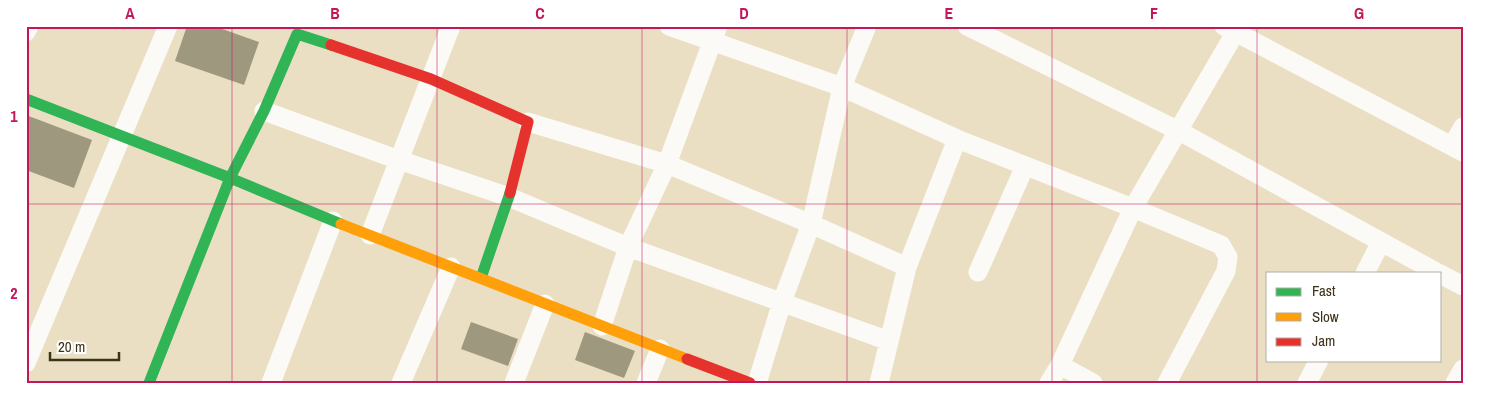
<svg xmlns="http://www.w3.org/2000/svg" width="1489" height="409" viewBox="0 0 1489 409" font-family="'Archivo Narrow',sans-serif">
  <rect width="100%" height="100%" fill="#ebdfc3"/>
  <path fill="#9d987e" d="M187,26H214L259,42L244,85L175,61Z
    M26,115L92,140L74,188L26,170Z
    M471,322L518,339L508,366L461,349Z
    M585,332L635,351L624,378L575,360Z"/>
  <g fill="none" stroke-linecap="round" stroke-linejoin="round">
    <path stroke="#fcfaf6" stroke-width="19" d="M669,26L842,87L957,139L1133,208L1221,245L1228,257L1226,271L1167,383
      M967,26L1179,131L1438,273
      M1224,26L1463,152
      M26,32L29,26
      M264,111L399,160L509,197L628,247L889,341
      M528,122L667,164L811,224L907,267
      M1452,146L1463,127
      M370,235L451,26
      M978,272L1025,166
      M1365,273L1381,242
      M1440,274L1463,286
      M602,326L628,247L667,164L718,26
      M26,363L168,26
      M1060,365L1093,383
      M271,383L333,221
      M401,383L451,267
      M514,383L545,304
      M646,383L660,349
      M757,383L782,302L811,224L842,87L867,26
      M879,383L907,267L957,139
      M1049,383L1060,365L1133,208L1235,33
      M1307,383L1319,360
      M1455,383L1463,369"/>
    <path stroke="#30b455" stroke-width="11" d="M26,99L230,178L341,224
      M481,278L510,193
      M149,383L230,178L264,111L297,34L331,45"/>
    <path stroke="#ff9f0a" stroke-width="11" d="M341,224L687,359"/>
    <path stroke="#e5322d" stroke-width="11" d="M331,45L431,79L528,122L510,193
      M687,359L750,383"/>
  </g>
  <path fill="none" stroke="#c2185b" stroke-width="1" stroke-opacity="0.55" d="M232,26V383M437,26V383M642,26V383M847,26V383M1052,26V383M1257,26V383M26,204H1463"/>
  <rect width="1489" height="409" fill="none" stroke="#ffffff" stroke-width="55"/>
  <rect x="1266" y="272" width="175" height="90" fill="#ffffff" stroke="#b1ada3"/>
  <rect x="1276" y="288" width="25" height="8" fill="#30b455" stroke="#b1ada3"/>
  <text x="1312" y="296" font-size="15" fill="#3d3319">Fast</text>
  <rect x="1276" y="313" width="25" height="8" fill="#ff9f0a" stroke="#b1ada3"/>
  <text x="1312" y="322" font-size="15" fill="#3d3319">Slow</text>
  <rect x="1276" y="338" width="25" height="8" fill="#e5322d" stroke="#b1ada3"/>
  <text x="1312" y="346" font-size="15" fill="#3d3319">Jam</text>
  <path d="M50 352v8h69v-8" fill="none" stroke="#3d3319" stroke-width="2.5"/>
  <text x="58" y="352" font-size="15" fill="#3d3319" stroke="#ffffff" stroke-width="4" paint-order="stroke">20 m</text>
  <rect x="28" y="28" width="1434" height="354" fill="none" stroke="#c2185b" stroke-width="2"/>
  <g font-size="16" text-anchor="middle" font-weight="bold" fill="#c2185b">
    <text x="130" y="19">A</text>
    <text x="335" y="19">B</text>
    <text x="540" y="19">C</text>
    <text x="744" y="19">D</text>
    <text x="949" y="19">E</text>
    <text x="1154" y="19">F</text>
    <text x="1359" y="19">G</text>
    <text x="14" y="122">1</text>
    <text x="14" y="299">2</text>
  </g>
</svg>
